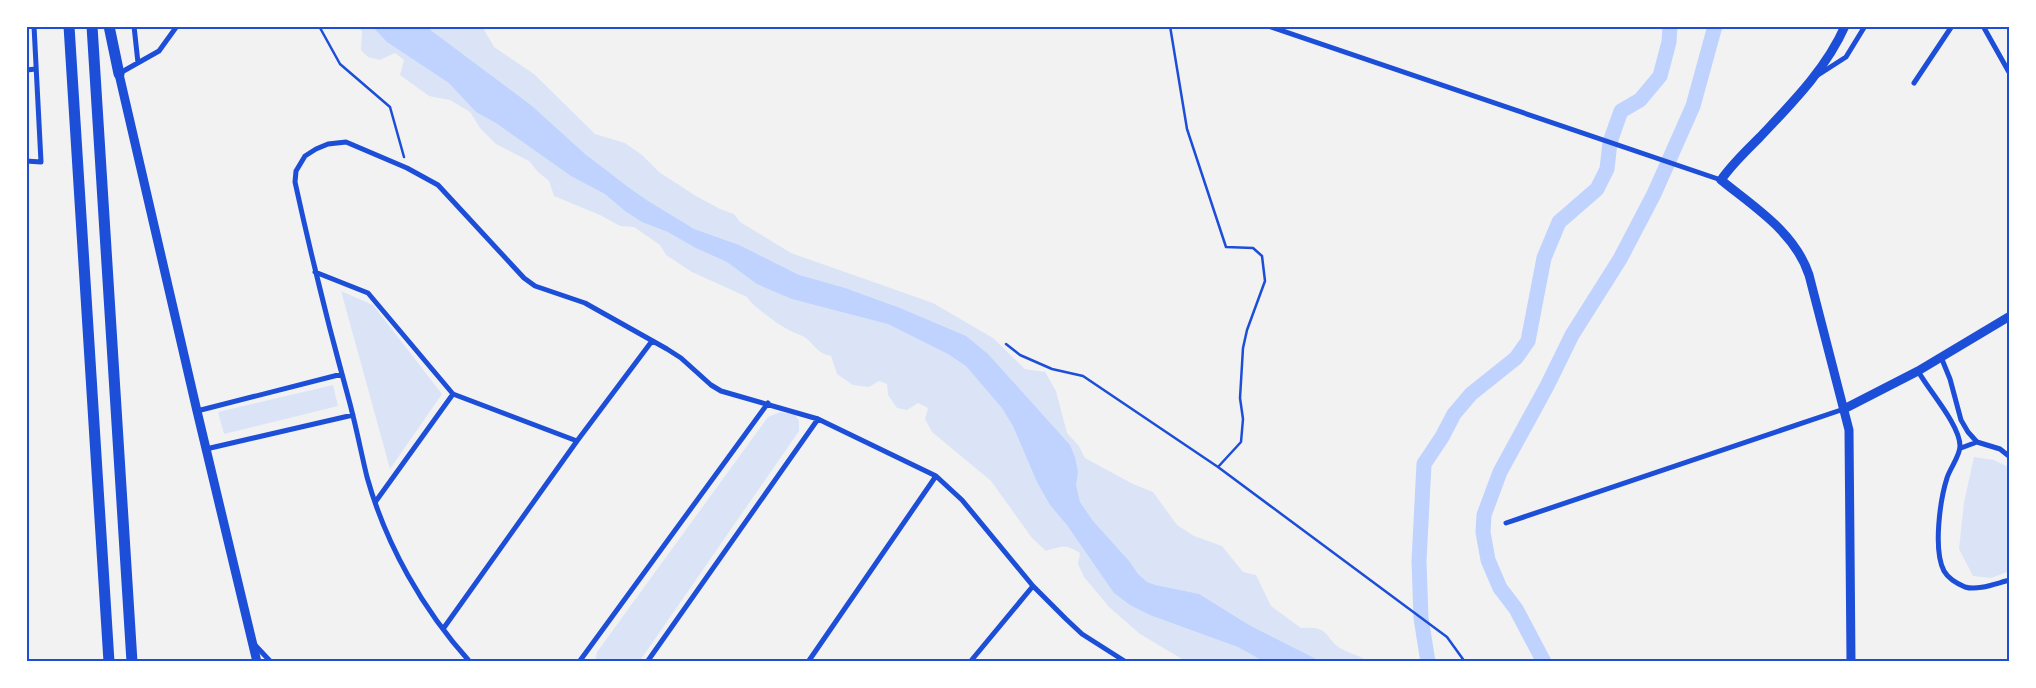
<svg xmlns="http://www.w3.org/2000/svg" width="2036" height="688" viewBox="0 0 2036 688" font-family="Karla,sans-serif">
  <rect width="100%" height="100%" fill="#f2f2f2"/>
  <path fill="#dbe4f7" d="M357,26H482L494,47L534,74L595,134L625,143L642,155L659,172L696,196L720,209L734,214L740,222L791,253L933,303L993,338L1025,369L1045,372L1056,391L1067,433L1079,446L1085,458L1133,484L1153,492L1177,525L1194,536L1222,546L1243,572L1256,575L1271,606L1301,628C1333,625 1324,641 1344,650C1352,655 1361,655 1368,662H1187L1140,634L1109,607L1084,577L1078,564L1080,553C1066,544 1062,546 1046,551L1032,538L991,481L932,432L925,419L928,408L918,403L907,410L897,408L888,395L887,384L879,381L869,387L853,385L837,374L831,356C816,353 815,344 804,337C799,334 794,333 789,330C779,325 752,306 747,297L692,272L666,255L660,245L634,227L620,226L600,215L554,196L549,181L538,172L529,161L496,144L480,128L470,112L450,100L429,96L400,75L404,60L395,53L380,60L368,57L361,50L362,31Z
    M341,291L373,305L442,394L390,469Z
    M333,385L338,406L224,434L218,412Z
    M780,412L795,415L799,421V431L639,662H595L597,652L768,417Z
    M1974,457L1994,460L2010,468V571L1991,578L1973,576L1959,549L1964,502Z"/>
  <path fill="#bfd3fe" d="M372,26H425L532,106L585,154L628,187L648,201L694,229L739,245L799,275L845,288L900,308L966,336L988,354L1070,445L1075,457L1078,472L1076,485L1080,502L1093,521L1129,561L1138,574L1147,582L1155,585L1199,594L1249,625L1322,662H1265L1238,647L1150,615L1130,605L1114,593L1067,525L1050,505L1037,482L1013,426L1002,408L966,366L948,354L888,324L792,299L757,284L727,262L696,248L668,232L642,222L625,211L605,194L571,176L496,123L476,112L449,83L387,42Z"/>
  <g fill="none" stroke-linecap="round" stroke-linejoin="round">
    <path stroke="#bfd3fe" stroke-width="15" d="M1428,662L1421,618L1419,561L1424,464L1442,437L1454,414L1471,394L1516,358L1528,341L1544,258L1559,222L1597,189L1607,169L1610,142L1621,111L1640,100L1660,76L1669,42L1670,26
      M1544,662L1516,609L1500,588L1488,560L1483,532L1484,515L1500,472L1547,386L1572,335L1620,259L1654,194L1693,106L1715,26"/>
    <path stroke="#1d4ed8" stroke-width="2.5" d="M319,26L340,64L390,107L404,157
      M1170,26L1187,129L1226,247L1253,248L1262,256L1265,281L1247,330L1243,348L1240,398L1243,419L1241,442L1218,467
      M1006,344L1020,355L1052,369L1083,376L1218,467L1447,637L1465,662"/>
    <path stroke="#1d4ed8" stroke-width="5" d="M134,26L138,63
      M1268,26L1721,180
      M1983,26L2010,74
      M26,70L36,69
      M120,73L159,51L177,26
      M1818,75L1846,57L1865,26
      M1914,83L1952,26
      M26,161L41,162L34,26
      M315,272L368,293L453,394L577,441
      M1941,357L1950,379L1961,420L1968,432L1977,442L2000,449L2010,457
      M1918,371C1929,391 1960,425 1960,446C1960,456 1950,468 1947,478C1940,500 1933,550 1944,571C1948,578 1958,584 1965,587C1978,591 1997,583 2010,580
      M197,411L342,374
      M1961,448L1977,442
      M206,449L353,415
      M376,501L453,394
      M1506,523L1844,409
      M443,629L577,441L652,341
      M254,644L271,662
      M470,662C423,610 386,545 367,477C361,452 356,426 349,400C329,328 311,255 295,182L296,171L305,156L316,149L328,144L346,142L407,168L438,185L524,278L535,286L585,303L667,349L681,358L711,385L721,391L818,419L936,476L962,500L1033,586L1066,619L1082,634L1126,662
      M579,662L768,403
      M647,662L818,419
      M808,662L936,476
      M970,662L1033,586"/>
    <path stroke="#1d4ed8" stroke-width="9" d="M1845,26C1826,69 1792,103 1760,137C1746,151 1732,164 1721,180C1754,207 1795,232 1809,275L1849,430L1851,662
      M119,74L197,411L257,662
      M1844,409L1918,371L2010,316"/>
    <path stroke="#1d4ed8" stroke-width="11" d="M69,26L109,662
      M92,26L132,662
      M109,26L119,74"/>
  </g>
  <rect width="2036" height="688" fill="none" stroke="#ffffff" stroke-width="55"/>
  <rect x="28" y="28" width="1980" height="632" fill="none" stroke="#1d4ed8" stroke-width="2"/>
</svg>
